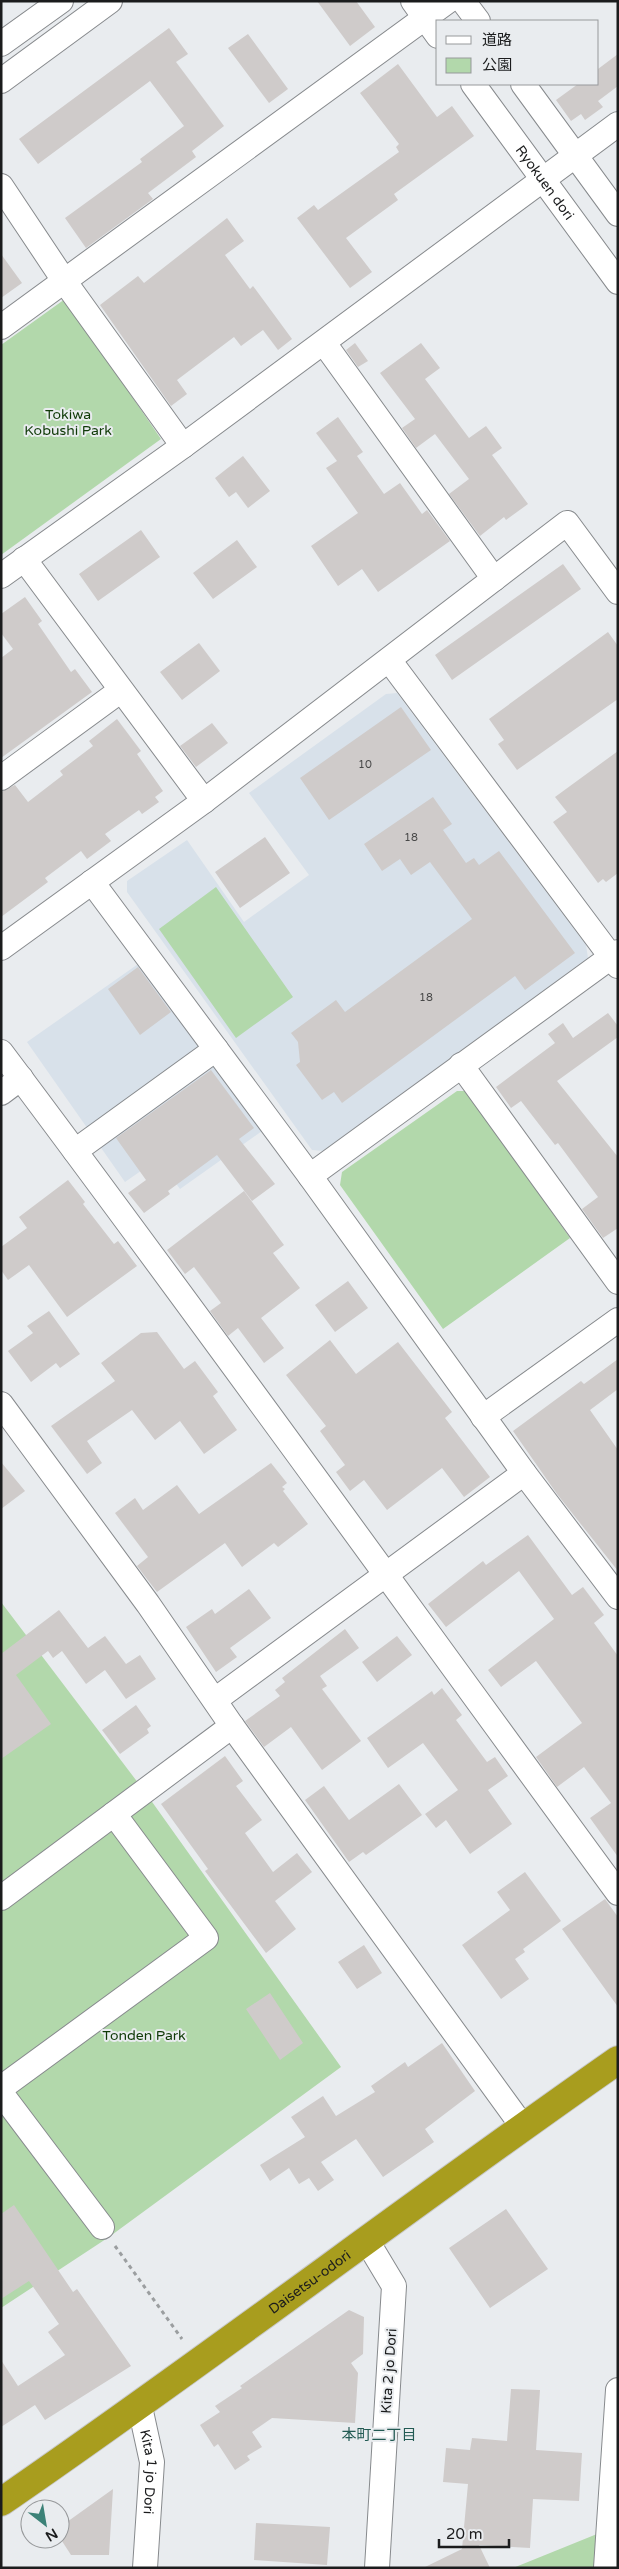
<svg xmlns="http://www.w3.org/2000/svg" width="619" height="2569" viewBox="0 0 619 2569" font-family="'Varela Round','Noto Sans JP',sans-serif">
  <rect width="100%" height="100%" fill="#e9ecef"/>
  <path fill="#d8e1ea" d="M397,693L586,945L588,958L323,1151L312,1150L127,892V881L187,840L244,922L309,875L249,793L386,694Z
    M141,962L262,1131L180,1189L158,1159L125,1182L27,1042Z"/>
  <path fill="#b2d8ab" d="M65,299L161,439L1,555V345Z
    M216,887L293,997L236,1038L159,929Z
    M457,1091H467L570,1238L443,1329L340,1185L342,1172Z
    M1,1602L145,1792L341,2067L109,2237L1,2308Z
    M597,2534L596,2568H513Z"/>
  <path fill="#cfcbca" d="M317,1H356L375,27L350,46Z
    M169,28L188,54L176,62L224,126L192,151L196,157L148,193L153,199L86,248L65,218L142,162L140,159L184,126L150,81L38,164L19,139Z
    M248,34L288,89L269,103L228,48Z
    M618,54V86L598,101L603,107L585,120L581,114L571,121L556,100L578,84H598V69Z
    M398,64L437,117L452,106L474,136L394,194L398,200L346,238L372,272L350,288L297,218L314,205L318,210L399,152L396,147L399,144L360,93Z
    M227,218L244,241L225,255L250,289L253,286L292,339L278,350L263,330L241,346L234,337L177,380L187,394L171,406L100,305L138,276L144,283Z
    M1,254L22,283L1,298Z
    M355,343L368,361L358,367L346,350Z
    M421,343L440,368L425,379L469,438L486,426L502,448L492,455L528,504L506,520L504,517L480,536L449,494L469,479L435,434L416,448L402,428L415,419L380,373Z
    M338,417L363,452L357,456L384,494L400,483L422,514L427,510L450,541L378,592L362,569L338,586L311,546L358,513L326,468L337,461L316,433Z
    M243,456L270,491L248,508L236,492L229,497L215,478Z
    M141,530L160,557L98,601L79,574Z
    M237,540L257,567L213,599L193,573Z
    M563,564L581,589L452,680L435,655Z
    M25,597L42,621L38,624L71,672L75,669L92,692L1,758V658L13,649L1,633V614Z
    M608,632L618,646V699L517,770L498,744L504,740L489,719Z
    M199,643L220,671L182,700L160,672Z
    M401,707L431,750L329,820L300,778Z
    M117,719L141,751L137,754L163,791L155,797L159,802L142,814L139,810L105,834L111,841L87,859L81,851L45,878L48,882L1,917V792L15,785L28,802L63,775L60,771L93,746L89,741Z
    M212,723L228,743L196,767L180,746Z
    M618,751V873L606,882L603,879L598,883L553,822L567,812L555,797Z
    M433,797L452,824L443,830L466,863L474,858L479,865L499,851L575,953L525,990L515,976L342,1103L334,1092L322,1100L296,1065L300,1062L298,1042L291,1033L336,1000L345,1012L472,919L430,862L411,875L400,859L382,871L364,844Z
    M265,837L290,873L240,908L215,872Z
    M138,967L171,1012L140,1035L108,989Z
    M608,1013L618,1026V1037L557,1081L618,1157V1228L603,1238L582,1209L598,1197L558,1143L555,1145L521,1101L511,1108L496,1087L555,1043L548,1034L563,1023L573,1038Z
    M211,1070L254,1128L239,1139L275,1184L252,1201L217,1155L168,1191L170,1194L144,1213L128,1193L146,1180L116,1138Z
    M68,1180L85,1202L83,1204L114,1244L118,1241L137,1266L67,1317L29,1265L8,1280L1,1270V1247L27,1228L19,1217Z
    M244,1191L284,1245L273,1253L300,1288L261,1318L284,1348L264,1363L238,1328L228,1336L210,1311L221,1303L194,1267L185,1274L167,1250Z
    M348,1281L368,1308L335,1332L315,1305Z
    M49,1311L80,1354L60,1368L56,1363L31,1382L8,1351L33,1333L27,1326Z
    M157,1332L184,1369L195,1361L218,1392L213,1396L237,1430L204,1454L180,1421L155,1440L132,1410L87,1441L102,1463L87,1474L51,1426L115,1381L101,1363L141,1333Z
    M330,1340L356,1374L398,1342L452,1412L445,1418L490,1477L464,1497L442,1468L387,1510L364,1480L350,1491L336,1472L345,1465L320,1431L326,1426L286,1375Z
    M618,1359V1389L590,1410L618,1450V1571L557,1494L513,1431L581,1381L584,1384Z
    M1,1462L25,1491L1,1509Z
    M271,1463L287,1483L282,1487L285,1489L283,1491L308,1524L278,1547L274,1543L242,1567L225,1543L157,1592L137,1566L148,1557L115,1513L135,1498L143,1510L177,1485L199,1514Z
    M528,1535L572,1595L583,1587L604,1615L594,1623L618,1656V1857L590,1818L611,1803L584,1767L557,1787L536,1757L582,1723L536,1661L501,1687L488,1670L554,1619L519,1571L446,1627L428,1604L483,1561L486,1565Z
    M249,1589L271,1618L230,1648L237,1657L216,1672L186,1627L212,1609L215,1614Z
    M59,1610L88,1648L105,1636L126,1664L140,1655L156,1679L126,1699L105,1670L86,1684L62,1651L53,1658L48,1651L16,1675L51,1724L1,1759V1654Z
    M345,1629L359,1648L320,1676L327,1686L322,1689L361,1741L322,1770L291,1727L264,1747L245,1721L280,1696L275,1690L285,1682L282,1678Z
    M397,1636L412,1655L377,1682L362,1662Z
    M442,1688L462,1715L456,1720L487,1762L495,1757L508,1776L488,1790L512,1824L470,1854L446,1820L436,1828L425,1814L458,1790L423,1743L388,1768L367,1738L432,1691L434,1695Z
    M136,1705L151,1726L147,1729L149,1733L120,1754L102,1730Z
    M225,1756L243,1781L236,1786L262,1820L245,1833L273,1872L297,1853L312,1872L275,1901L296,1929L266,1953L205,1871L208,1869L161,1804Z
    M399,1784L422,1815L366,1855L363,1852L349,1862L305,1800L324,1786L349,1820Z
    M525,1872L561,1921L523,1949L525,1952L515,1959L529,1979L501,1999L462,1945L510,1910L497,1892Z
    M605,1899L618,1917V2007L562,1929Z
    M364,1945L382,1973L357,1989L338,1962Z
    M270,1993L303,2043L280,2060L246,2009Z
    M442,2043L475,2091L425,2129L434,2142L383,2177L356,2139L321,2162L334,2180L318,2191L309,2178L299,2184L289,2168L270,2181L260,2165L305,2137L291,2117L323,2096L336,2116L375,2092L371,2086L405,2062L408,2067Z
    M14,2205L73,2292L77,2289L131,2366L45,2420L35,2405L1,2427V2360L18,2386L65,2355L48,2332L59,2324L29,2281L1,2299V2214Z
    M506,2209L548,2269L490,2308L449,2248Z
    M349,2310L364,2317L363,2354L351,2363L358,2373L355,2423L272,2418L252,2432L262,2447L247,2456L250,2460L235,2470L218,2444L214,2447L200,2425L220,2412L215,2406L242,2388L240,2386Z
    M511,2389L540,2390L536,2450L582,2453L579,2501L533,2499L530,2548L479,2545L490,2568H423L462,2549L468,2484L443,2482L446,2448L470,2450L472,2438L507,2441Z
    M113,2489L109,2555H71L60,2538V2527Z
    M256,2523L330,2527L327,2565L254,2560Z"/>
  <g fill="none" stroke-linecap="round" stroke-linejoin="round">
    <g stroke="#878a8d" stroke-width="26">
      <g id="minor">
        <path d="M413,1L438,36"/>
        <path d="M463,1L478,21"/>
        <path d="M1,44L61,1"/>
        <path d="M1,81L110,1"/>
        <path id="s1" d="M473,84L618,282"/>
        <path d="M523,84L618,214"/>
        <path d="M1,186L65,282L183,446"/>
        <path d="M1,327L448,1"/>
        <path d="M324,343L494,579"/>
        <path d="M24,559L204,801"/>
        <path d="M1,576L183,446L618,124"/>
        <path d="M389,660L618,966"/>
        <path d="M1,778L120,691"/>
        <path d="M92,882L310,1176L524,1473L618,1597"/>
        <path d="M1,948L204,801L567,523L618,592"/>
        <path d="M1,1052C210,1330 412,1612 618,1893"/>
        <path d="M461,1065L618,1282"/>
        <path d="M1,1093L21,1078"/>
        <path d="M75,1151L216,1049"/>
        <path d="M310,1176L618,952"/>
        <path d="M1,1404L148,1604L232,1726L523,2127"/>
        <path d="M483,1417L618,1320"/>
        <path d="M215,1700L524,1473"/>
        <path d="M1,1898L232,1726"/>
        <path d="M1,2088L206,1938L114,1814"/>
        <path d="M1,2093L102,2227"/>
        <path d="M367,2241L394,2286L377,2568"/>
        <path id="s2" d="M140,2407L152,2462L145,2568"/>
        <path d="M606,2568L618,2390"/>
      </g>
    </g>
    <g stroke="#c8c9c9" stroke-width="30">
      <g id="highway">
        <path id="s3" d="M1,2502C209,2359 410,2205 618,2060"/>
      </g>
    </g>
    <path stroke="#9b9ea0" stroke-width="3" stroke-dasharray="4 4" stroke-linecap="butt" d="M115,2246L182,2339"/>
    <use href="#minor" stroke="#fff" stroke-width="24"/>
    <use href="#highway" stroke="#a89d1e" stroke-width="28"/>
  </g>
  <g text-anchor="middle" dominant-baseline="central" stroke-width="4" stroke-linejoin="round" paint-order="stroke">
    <g font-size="11" fill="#484848">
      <text x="365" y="764">10</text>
      <text x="411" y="837">18</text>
      <text x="426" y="997">18</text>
    </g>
    <g font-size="14" fill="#1b1c1d" stroke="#e9ecef">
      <text stroke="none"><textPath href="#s1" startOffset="122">Ryokuen dori</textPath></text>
      <text stroke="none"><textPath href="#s3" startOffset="379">Daisetsu-odori</textPath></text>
      <text transform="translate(389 2371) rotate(-86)">Kita 2 jo Dori</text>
      <text stroke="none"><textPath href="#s2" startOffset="66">Kita 1 jo Dori</textPath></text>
    </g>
    <g font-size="14" fill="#0f3a07" stroke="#e9ecef">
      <text x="68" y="414">Tokiwa<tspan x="68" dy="16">Kobushi Park</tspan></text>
      <text x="144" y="2035">Tonden Park</text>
    </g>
    <g font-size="15" fill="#225a53" stroke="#e9ecef">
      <text x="379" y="2435">本町二丁目</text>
    </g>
  </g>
  <rect width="619" height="2569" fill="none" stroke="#1b1c1d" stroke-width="5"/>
  <rect x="436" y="20" width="162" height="65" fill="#e9ecef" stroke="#97999b"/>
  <rect x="446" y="36" width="25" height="8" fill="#ffffff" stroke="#97999b"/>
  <text x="482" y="45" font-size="15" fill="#1b1c1d">道路</text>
  <rect x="446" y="58" width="25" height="15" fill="#b2d8ab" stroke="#97999b"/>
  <text x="482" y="70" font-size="15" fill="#1b1c1d">公園</text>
  <g transform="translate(45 2524) rotate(149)"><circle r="24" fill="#e9ecef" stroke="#97999b"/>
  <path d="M0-4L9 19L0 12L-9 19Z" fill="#3c8278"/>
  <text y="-8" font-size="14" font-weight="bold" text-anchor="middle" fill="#1b1c1d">N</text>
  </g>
  <path d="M439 2539v8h70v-8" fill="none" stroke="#1b1c1d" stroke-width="2.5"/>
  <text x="446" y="2539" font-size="15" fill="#1b1c1d" stroke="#e9ecef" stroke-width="4" paint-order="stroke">20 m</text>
</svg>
